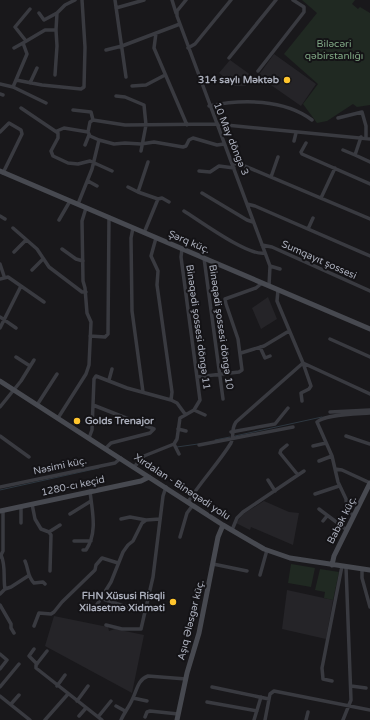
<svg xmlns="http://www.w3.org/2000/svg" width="370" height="720" viewBox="0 0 370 720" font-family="'Varela Round',sans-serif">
  <rect width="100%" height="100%" fill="#19181b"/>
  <path fill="#252428" d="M274,54L316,84L301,106L258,76Z
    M230,60L255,78L245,86H235L219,73Z
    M268,297L277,319L261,329L252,308Z
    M264,501L289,512L299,513L293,545L251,527L250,530L236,523L243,514Z
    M287,590L333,600L326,639L282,629Z
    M54,616L108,627L109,631L115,629L144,635L132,693L45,646Z"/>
  <path fill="#202922" d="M302,0H355L352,4L358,9L360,7L370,13V105L357,107L353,104L327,121L317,123L303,104L318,84L284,54L317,13Z
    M291,564L315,568L311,587L288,583Z
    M320,569L339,572L333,600L324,598L325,592L315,590Z"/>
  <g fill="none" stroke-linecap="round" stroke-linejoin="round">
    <path stroke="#2d3740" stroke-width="1" d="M235,436L322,417
      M215,440L230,437
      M177,447L198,444
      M0,490L99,468"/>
    <path stroke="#393a40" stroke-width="3.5" d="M115,0L126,77
      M172,0L176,13
      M186,0L177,11V16L270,266L269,286
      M116,8L144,0
      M39,13L44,20L57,13
      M156,33L154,48L187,125
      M26,41L15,27L30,9
      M14,48L23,43
      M188,48L195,44L231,0
      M106,50L122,46L180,24
      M229,58L276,0
      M258,71L304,12V7L293,0
      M55,75L57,46L56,30
      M16,80L42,85L81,89L84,87L85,47L82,0
      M30,83L37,68
      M0,84L13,87L27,54L23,43L45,30H56L57,13L65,5L75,0
      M132,86L146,85L165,75
      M13,87L46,103
      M0,94L3,95
      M116,96L125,97L144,105L146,125L141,151
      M209,106C242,99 284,99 312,120
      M21,108L58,133V138L51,151L53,156L68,163L78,164L90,161L112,171
      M73,110L91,112L93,120
      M338,118L362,112L366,126V138
      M57,131L64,128L88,132L90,122L93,120L125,125L216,124L370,139
      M0,132L9,123L21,130L22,134L3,173
      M88,132L90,136L99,140
      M361,137L355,155L370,162
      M294,141L296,133
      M306,143L301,152L302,154L370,184
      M85,145L89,135
      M343,150L355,155
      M232,163L240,164L370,219
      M199,171L210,172L219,166L234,168
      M271,177L278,157
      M88,181L97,186
      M128,187L138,192
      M202,193L247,220L253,222
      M321,198L335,168
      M158,199L162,198L169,202
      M78,204L92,169L99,140L114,144L125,143L141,144L154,142L183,147L186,146L189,140L193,138L217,145L224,144
      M247,204L255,206L370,256
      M184,211C200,221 249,257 265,253
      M0,216L5,219
      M59,220L70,201
      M13,228L37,249L49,267L82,292H86
      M133,228L131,238L132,311L143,392
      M308,229L313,218
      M144,233L158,199L138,192L148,162
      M156,238L151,256L158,271L157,285L172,392L171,400
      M262,245L272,247L370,291
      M62,249L76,259L83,261
      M14,252L26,240
      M204,258L223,399
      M0,264L4,276
      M270,266L280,269
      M32,270L43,259
      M0,279L8,277L44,302
      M0,317L16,328
      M0,328L21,286
      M90,336L105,337L108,334L109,217
      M330,339L370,357
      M260,347L265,358L270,356
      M241,353L264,346L289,331
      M16,357L30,366
      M303,363L370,394
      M197,377L239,372L242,370L238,339L226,304L225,299L256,288L262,283
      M109,380L112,369
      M302,401L301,393L309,389L311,386L303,363
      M37,405L57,374
      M93,405L154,429L150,433L111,443L106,448
      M0,407L21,381L34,360
      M194,410L205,415
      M330,412L370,410
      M58,418L86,374L89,365L91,322L87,313L85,288L83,281L82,221L86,208
      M178,429L186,431
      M231,432L275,424L288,408
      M0,436L29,457
      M346,436L370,444
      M89,438L92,430L94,379L96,376L127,388L171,400L177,403L185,414
      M174,444L179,454
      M199,445L293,427
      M313,446L326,443
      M319,461L332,456
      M134,467L144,456L174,444L177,439L180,418L194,410L200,400L181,257L182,249
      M335,469L342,470L370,483
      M298,475L304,471
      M268,480L275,491
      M0,487L115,463L121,458
      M315,494L339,486
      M188,502C201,481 218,464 231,443C235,436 230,431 236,422L303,363L277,301L278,290
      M32,504L35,519L41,529L49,532L51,535L50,571
      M21,507V523
      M319,509L347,530
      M70,514L91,501
      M354,515L347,512L346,499L338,482L332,456L317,422C326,414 357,414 370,413
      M121,519L130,517L146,520
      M323,521L327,516
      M232,530L237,518L243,512L298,475L280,453L281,450L287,445
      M49,532L60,525
      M180,537L187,513L193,505
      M74,541H91
      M83,550H86C98,532 92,511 90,491
      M0,557L3,551V510
      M25,561C29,570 27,576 34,583L43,582L45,584
      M213,564L247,571
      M362,569V578L370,607
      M260,575L267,550
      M5,589L11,587L28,576
      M0,594L5,589C3,578 6,565 1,555
      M100,598L127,607
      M0,605L11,624V628L14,633
      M93,611L111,582L123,552L128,545L133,541L142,523L146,520L160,519
      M106,625L122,629H141L153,577L163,496L166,487
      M34,626L39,613L51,614L54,612L62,602L95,570L96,565L102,558L118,563
      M34,649L29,656L37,664
      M47,651L36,665V668L102,720
      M0,654L7,660L0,669
      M332,681L323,679L322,668L342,566
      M57,686L65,675
      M351,686L366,688
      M0,687L19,664
      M212,687L269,699
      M0,696L30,720
      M133,698L147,701
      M77,701L88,686
      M207,702L257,711
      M11,704L19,695
      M116,706L125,711
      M79,716L86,708
      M98,717L111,701
      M145,717L147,712L150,711L178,714
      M45,720L68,694
      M121,720C124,713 129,707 132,700C137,691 137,680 148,676L186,679
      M254,720L261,697
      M265,720L270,694L274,691L370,710
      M306,720L308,712
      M343,720L351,700L346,567"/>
    <path stroke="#474950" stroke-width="5" d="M0,171L370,329
      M0,381L223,525L264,549L290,558L370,570
      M0,511L141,481L149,477
      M332,565L334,556L370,483
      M177,720L187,673L199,633L218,537L223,525"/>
  </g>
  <g fill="#ffc52d" stroke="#141316" stroke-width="1.5">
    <circle cx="287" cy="80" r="4"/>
    <circle cx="77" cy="421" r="4"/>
    <circle cx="173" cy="602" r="4"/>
  </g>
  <g text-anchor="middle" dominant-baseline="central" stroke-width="4" stroke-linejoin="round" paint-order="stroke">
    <g font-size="10" fill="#80a885" stroke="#141316">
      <text x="334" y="44">Biləcəri<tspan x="334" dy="12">qəbirstanlığı</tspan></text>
    </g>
    <g font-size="10" font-weight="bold" fill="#aaaebb" stroke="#141316" text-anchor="end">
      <text x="279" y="80">314 saylı Məktəb</text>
      <text x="85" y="421" text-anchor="start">Golds Trenajor</text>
      <text x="165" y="596">FHN Xüsusi Risqli<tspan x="165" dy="12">Xilasetmə Xidməti</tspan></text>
    </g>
    <g font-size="10" fill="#aaaebb" stroke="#141316">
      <text transform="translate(231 139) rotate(68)">10 May döngə 3</text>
      <text transform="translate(189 242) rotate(23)">Şərq küç.</text>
      <text transform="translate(319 260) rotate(24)">Sumqayıt şossesi</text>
      <text transform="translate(198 327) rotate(82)">Binəqədi şossesi döngə 11</text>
      <text transform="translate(221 327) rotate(82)">Binəqədi şossesi döngə 10</text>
      <text transform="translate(60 466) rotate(-12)">Nəsimi küç.</text>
      <text transform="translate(73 486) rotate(-12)">1280-cı keçid</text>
      <text transform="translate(182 487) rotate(33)">Xırdalan - Binəqədi yolu</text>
      <text transform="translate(342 520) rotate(-63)">Babək küç.</text>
      <text transform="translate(191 620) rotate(-76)">Aşıq Ələsgər küç.</text>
    </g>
  </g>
</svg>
